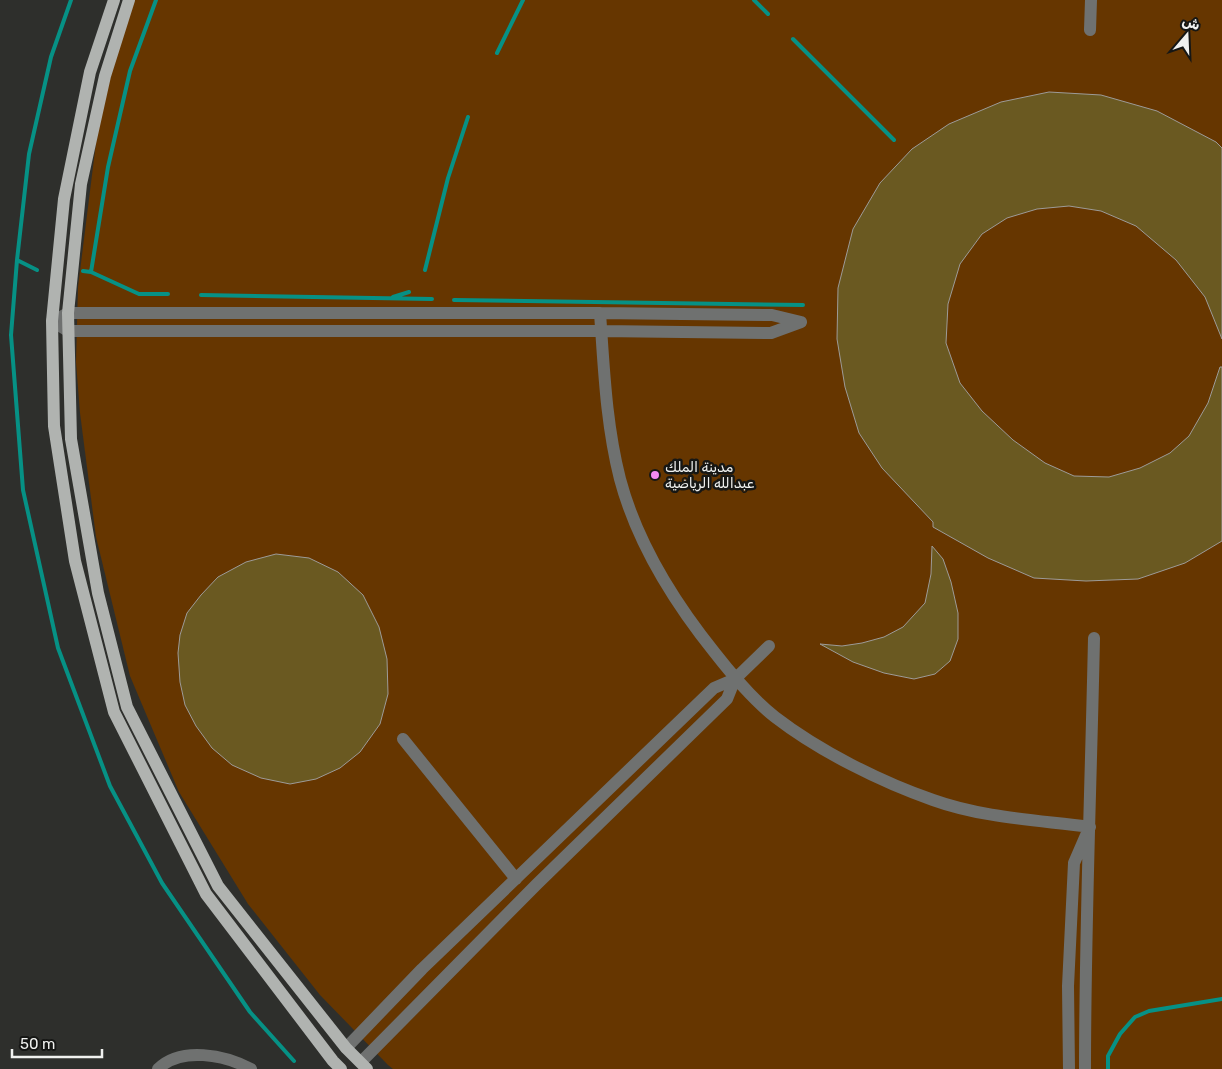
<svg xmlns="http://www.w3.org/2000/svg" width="1222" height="1069" viewBox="0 0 1222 1069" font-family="Rubik,'Noto Naskh Arabic',sans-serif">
  <rect width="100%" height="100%" fill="#2e2f2c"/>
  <path fill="#663600" d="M132,0H1222V1069H393L388,1065L320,995L248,904L179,792L130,676L96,537L80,413L76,362L78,287L99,119Z"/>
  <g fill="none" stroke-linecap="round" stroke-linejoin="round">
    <path stroke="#069185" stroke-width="4" d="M71,0L51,57L29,154L17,260L11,335L23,490L58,648L110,786L162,883L250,1012L294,1061
      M754,0L768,14
      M793,39L894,140
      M497,53L523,0
      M17,260L37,270
      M425,270L448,178L468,117
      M83,271L91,272L139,294H168
      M91,272L108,167L130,71L156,0
      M201,295L432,299
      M393,297L409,292
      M454,300L803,305
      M1108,1069V1056L1120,1034L1135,1017L1149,1011L1222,999"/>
  </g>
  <path fill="#6a5921" stroke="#9d9b98" d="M1049,92L1101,95L1157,111L1216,142L1222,148V339L1205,297L1176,260L1136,226L1101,211L1069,206L1037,209L1007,218L982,234L960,264L948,304L946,343L960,383L982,411L1013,440L1045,463L1074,476L1109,477L1140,468L1170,453L1189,436L1208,403L1220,367H1222V541L1185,563L1138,579L1086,581L1034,578L988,558L933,527V522L882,468L859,433L845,387L837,339L838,288L853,229L880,183L912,149L949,124L1001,102Z
    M932,546L943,559L951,582L958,613V639L950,661L935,674L914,679L884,673L853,662L820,644L842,646L862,643L884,637L903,627L925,603L931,574Z
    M276,554L309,558L338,572L363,595L379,627L387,659L388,694L380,724L360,752L340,768L316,779L290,784L261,778L232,765L212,748L196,726L185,705L180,682L178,653L180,635L187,613L201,595L218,577L246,562Z"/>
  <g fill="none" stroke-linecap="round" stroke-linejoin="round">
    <path stroke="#6f7170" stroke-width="12" d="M1090,30L1091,0
      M600,313C604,369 606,424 620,479C637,543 674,602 715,653C733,676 752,699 775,717C819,751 881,782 933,800C983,818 1038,820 1090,827
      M59,318L68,313H600L772,315L801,322
      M52,321L68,331H601L771,333L801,322
      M403,739L516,879
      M346,1048L422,969L714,688L735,679
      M361,1062L537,884L727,699L735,679L769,646
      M158,1069C181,1046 225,1055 251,1069
      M1069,1069L1068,986L1074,863L1087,833
      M1085,1069C1085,925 1091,782 1094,638"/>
    <path stroke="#b0b3b0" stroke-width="12" d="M114,0L90,72L64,199L52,321L54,426L75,561L114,712L206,894L333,1061L341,1069
      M129,0L105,76L81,184L68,313L71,439L98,593L127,707L218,886L346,1048L367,1069"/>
  </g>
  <circle fill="#f389f1" stroke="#161715" stroke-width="2" cx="655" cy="475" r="5"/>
  <g text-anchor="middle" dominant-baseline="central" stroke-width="5" stroke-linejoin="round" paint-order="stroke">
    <g font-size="14" fill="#f0f1ef" stroke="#161715" text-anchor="start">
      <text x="665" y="467">مدينة الملك<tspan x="665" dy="16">عبدالله الرياضية</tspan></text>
    </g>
  </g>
  <g transform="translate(1187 35) rotate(19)" stroke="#161715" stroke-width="4" paint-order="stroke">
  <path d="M0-4L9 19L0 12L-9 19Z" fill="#f0f1ef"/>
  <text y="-8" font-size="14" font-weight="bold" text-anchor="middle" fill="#f0f1ef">ش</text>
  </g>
  <path d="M12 1049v8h90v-8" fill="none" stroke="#f0f1ef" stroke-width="2.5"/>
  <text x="20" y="1049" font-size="15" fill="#f0f1ef" stroke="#161715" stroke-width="4" paint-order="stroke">50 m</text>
</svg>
